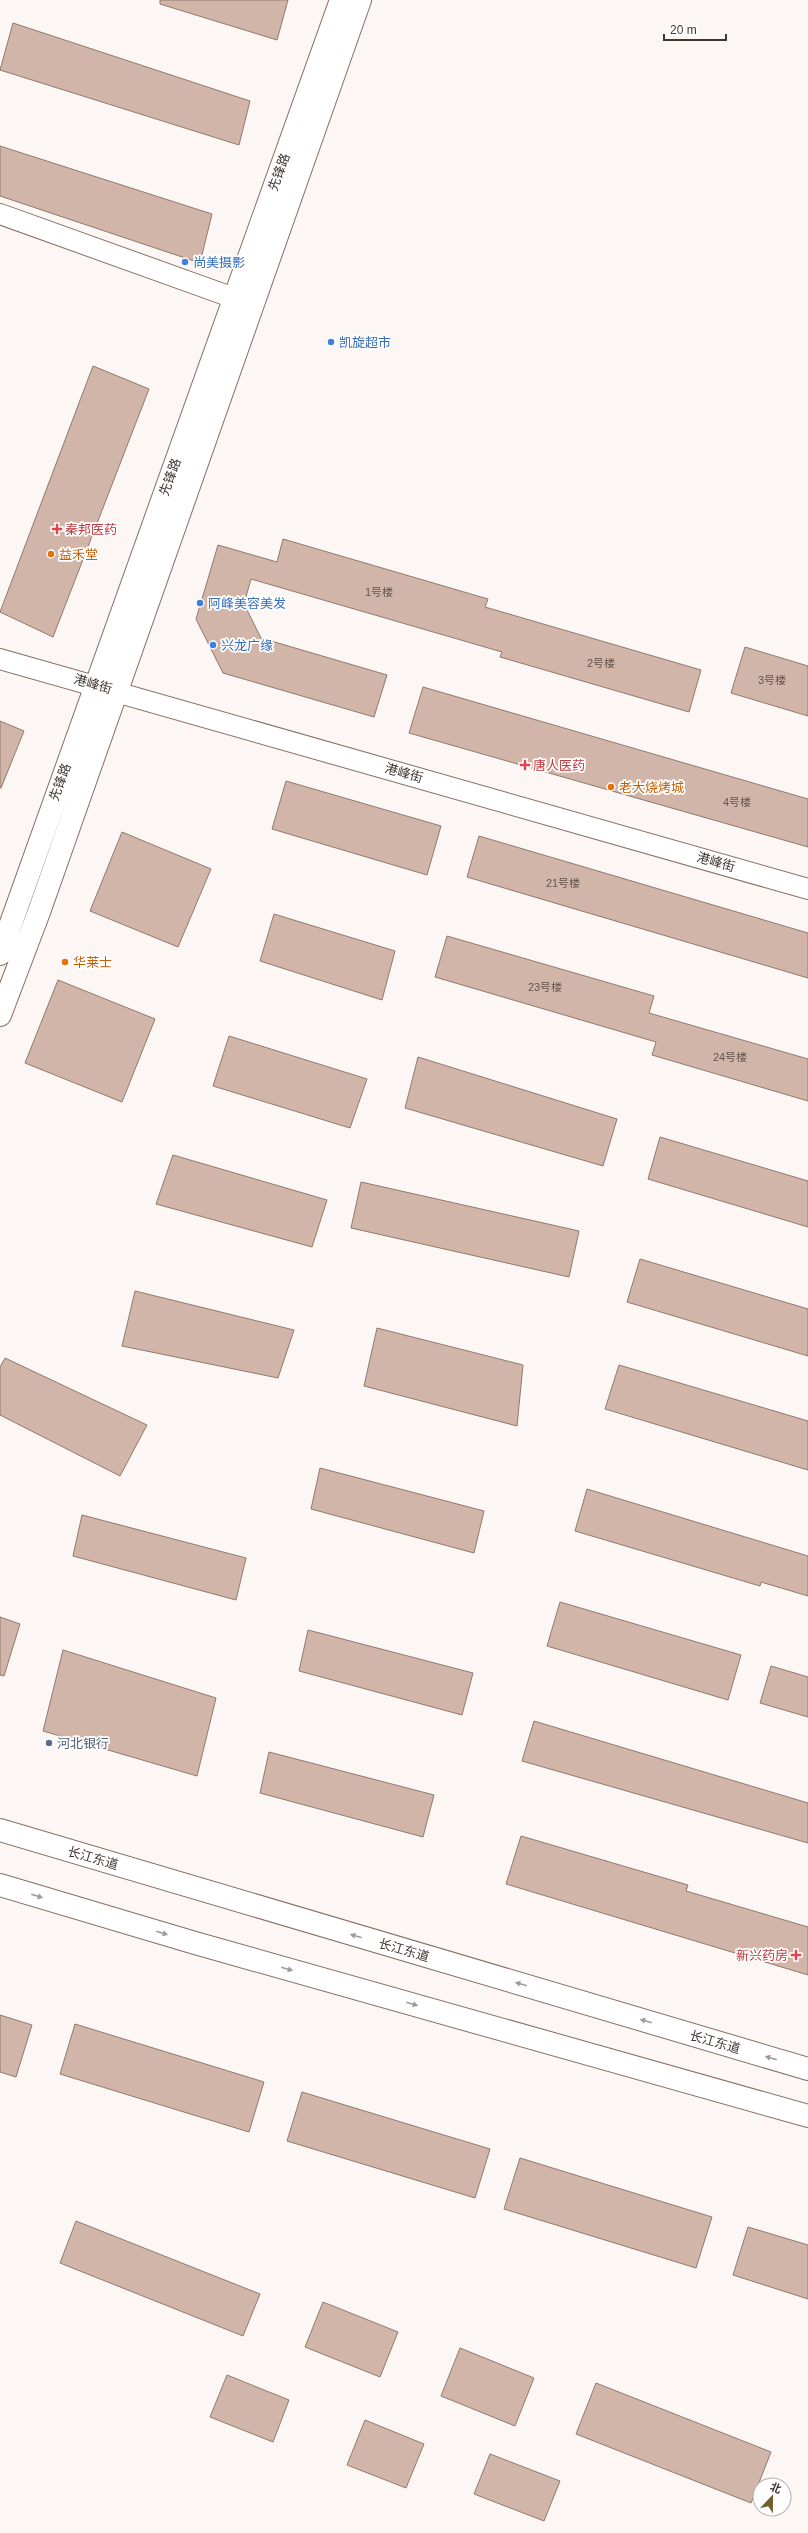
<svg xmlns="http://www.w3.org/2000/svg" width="808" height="2533" viewBox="0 0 808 2533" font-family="Helvetica,'Noto Sans SC',sans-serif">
  <rect width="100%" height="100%" fill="#fcf6f4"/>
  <path fill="#d1b5a8" stroke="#92796c" d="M160,0H288L277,40L160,4Z
    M13,23L250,101L239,145L0,70Z
    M0,146L212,214L200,263L0,196Z
    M93,366L149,389L53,637L0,612Z
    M283,539L488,599L485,607L701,670L689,712L500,657L502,652L251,579L244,604L261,638L387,675L374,717L223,673L196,619L218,545L277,562Z
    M745,647L808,666V716L731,693Z
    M423,687L808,799V847L409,733Z
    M0,721L24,731L1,788H0Z
    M286,781L441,826L427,875L272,829Z
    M122,832L211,869L178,947L90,911Z
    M479,836L808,933V978L467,877Z
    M274,914L395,951L382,1000L260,961Z
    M447,936L654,996L649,1013L808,1059V1101L652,1055L656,1042L435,977Z
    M58,980L155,1019L122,1102L25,1063Z
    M229,1036L367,1079L350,1128L213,1086Z
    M418,1057L617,1119L603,1166L405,1108Z
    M660,1137L808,1181V1227L648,1179Z
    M173,1155L327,1200L312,1247L156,1204Z
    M361,1182L579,1231L569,1277L351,1228Z
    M640,1259L808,1309V1356L627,1302Z
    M135,1291L294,1330L278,1378L122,1346Z
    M377,1328L523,1365L517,1426L364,1386Z
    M5,1358L147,1425L120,1476L0,1415V1367Z
    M619,1365L808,1421V1470L605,1409Z
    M320,1468L484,1511L474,1553L311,1509Z
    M587,1489L808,1556V1596L761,1582L760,1586L575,1531Z
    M82,1515L246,1558L236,1600L73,1556Z
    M560,1602L741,1655L728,1700L547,1646Z
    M0,1617L20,1624L4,1676L0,1675Z
    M308,1630L473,1673L462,1715L299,1671Z
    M63,1650L216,1698L197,1776L43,1731Z
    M771,1666L808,1677V1717L760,1703Z
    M534,1721L808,1803V1843L522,1761Z
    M269,1752L434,1795L423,1837L260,1793Z
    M521,1836L688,1885L686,1891L808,1927V1975L506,1884Z
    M0,2015L32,2025L16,2077L0,2072Z
    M75,2024L264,2082L249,2132L60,2074Z
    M302,2092L490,2149L475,2198L287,2141Z
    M520,2158L712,2217L696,2268L504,2209Z
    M76,2221L260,2294L243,2336L60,2263Z
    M748,2227L808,2245V2299L733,2275Z
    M323,2302L398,2332L380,2377L305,2347Z
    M460,2348L534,2378L515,2426L441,2396Z
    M227,2375L289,2400L273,2442L210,2417Z
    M596,2383L771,2452L751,2503L576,2434Z
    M365,2420L424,2444L406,2488L347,2465Z
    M490,2454L560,2481L544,2521L474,2494Z"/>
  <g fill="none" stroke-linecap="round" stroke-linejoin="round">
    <g stroke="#886f63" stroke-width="22">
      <path id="street" d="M0,214L234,298
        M0,659L808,889"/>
    </g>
    <g stroke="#886f63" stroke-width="24">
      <path id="secondary" d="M0,954L341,0
        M0,1015L39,912L360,0
        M0,1830L808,2069
        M0,1885L195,1943L808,2116"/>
    </g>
    <use href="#street" stroke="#fff" stroke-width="20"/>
    <use href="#secondary" stroke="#fff" stroke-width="22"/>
  </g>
  <defs><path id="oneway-solid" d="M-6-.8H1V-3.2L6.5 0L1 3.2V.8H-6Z"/></defs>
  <g fill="#a09a98">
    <use href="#oneway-solid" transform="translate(37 1896) rotate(17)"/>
    <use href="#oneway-solid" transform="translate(162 1933) rotate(17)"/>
    <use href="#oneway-solid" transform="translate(356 1936) rotate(-164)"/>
    <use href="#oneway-solid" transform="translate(287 1969) rotate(16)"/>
    <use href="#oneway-solid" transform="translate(521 1984) rotate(-164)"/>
    <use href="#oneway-solid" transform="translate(412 2004) rotate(16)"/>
    <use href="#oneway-solid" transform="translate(646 2021) rotate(-164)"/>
    <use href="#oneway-solid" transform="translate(771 2058) rotate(-164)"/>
  </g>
  <g fill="#3f7fe0" stroke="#fff" stroke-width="1.5">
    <circle cx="185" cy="262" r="4"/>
    <circle cx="331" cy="342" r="4"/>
    <circle cx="200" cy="603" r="4"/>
    <circle cx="213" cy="645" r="4"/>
  </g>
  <g fill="#e0444e" stroke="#fff" stroke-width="1.5">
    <path d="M55 523h4v4h4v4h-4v4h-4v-4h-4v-4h4z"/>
    <path d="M523 759h4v4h4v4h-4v4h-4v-4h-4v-4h4z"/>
    <path d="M794 1949h4v4h4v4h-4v4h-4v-4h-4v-4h4z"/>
  </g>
  <g fill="#e8710a" stroke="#fff" stroke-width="1.5">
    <circle cx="51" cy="554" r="4"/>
    <circle cx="611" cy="787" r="4"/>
    <circle cx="65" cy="962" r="4"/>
  </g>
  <circle fill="#5c6f8a" stroke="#fff" stroke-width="1.5" cx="49" cy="1743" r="4"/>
  <g text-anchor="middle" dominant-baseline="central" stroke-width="3.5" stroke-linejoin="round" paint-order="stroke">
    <g font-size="11" fill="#65564f">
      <text x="379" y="592">1号楼</text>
      <text x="601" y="663">2号楼</text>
      <text x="772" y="680">3号楼</text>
      <text x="737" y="802">4号楼</text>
      <text x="563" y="883">21号楼</text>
      <text x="545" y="987">23号楼</text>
      <text x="730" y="1057">24号楼</text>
    </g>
    <g font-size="13" fill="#413631" stroke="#fff">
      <text transform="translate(279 172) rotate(-70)">先锋路</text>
      <text transform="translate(170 477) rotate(-70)">先锋路</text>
      <text transform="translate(93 684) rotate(16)">港峰街</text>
      <text transform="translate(404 773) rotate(16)">港峰街</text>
      <text transform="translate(60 782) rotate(-70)">先锋路</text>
      <text transform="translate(716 862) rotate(16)">港峰街</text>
      <text transform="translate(93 1858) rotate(16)">长江东道</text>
      <text transform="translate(404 1950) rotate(16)">长江东道</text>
      <text transform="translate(715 2042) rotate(16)">长江东道</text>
    </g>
    <g font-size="13" fill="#366cbe" stroke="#fff" text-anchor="start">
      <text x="193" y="262">尚美摄影</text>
      <text x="339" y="342">凯旋超市</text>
      <text x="208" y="603">阿峰美容美发</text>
      <text x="221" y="645">兴龙广缘</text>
    </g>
    <g font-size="13" fill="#be3a42" stroke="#fff" text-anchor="start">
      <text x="65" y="529">秦邦医药</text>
      <text x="533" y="765">唐人医药</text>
      <text x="788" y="1955" text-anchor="end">新兴药房</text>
    </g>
    <g font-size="13" fill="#c56008" stroke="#fff" text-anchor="start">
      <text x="59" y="554">益禾堂</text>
      <text x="619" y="787">老大烧烤城</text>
      <text x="73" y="962">华莱士</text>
    </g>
    <g font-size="13" fill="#4e5e75" stroke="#fff" text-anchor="start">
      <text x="57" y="1743">河北银行</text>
    </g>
  </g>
  <g transform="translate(772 2497) rotate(22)"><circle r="19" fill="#ffffff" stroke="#b3afad"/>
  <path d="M0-3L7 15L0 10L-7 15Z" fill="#735e2d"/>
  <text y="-6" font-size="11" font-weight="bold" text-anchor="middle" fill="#413631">北</text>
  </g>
  <path d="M664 34v6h62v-6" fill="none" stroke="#413631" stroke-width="2"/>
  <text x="670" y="34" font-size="12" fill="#413631" stroke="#ffffff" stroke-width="3" paint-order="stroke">20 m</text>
</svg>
